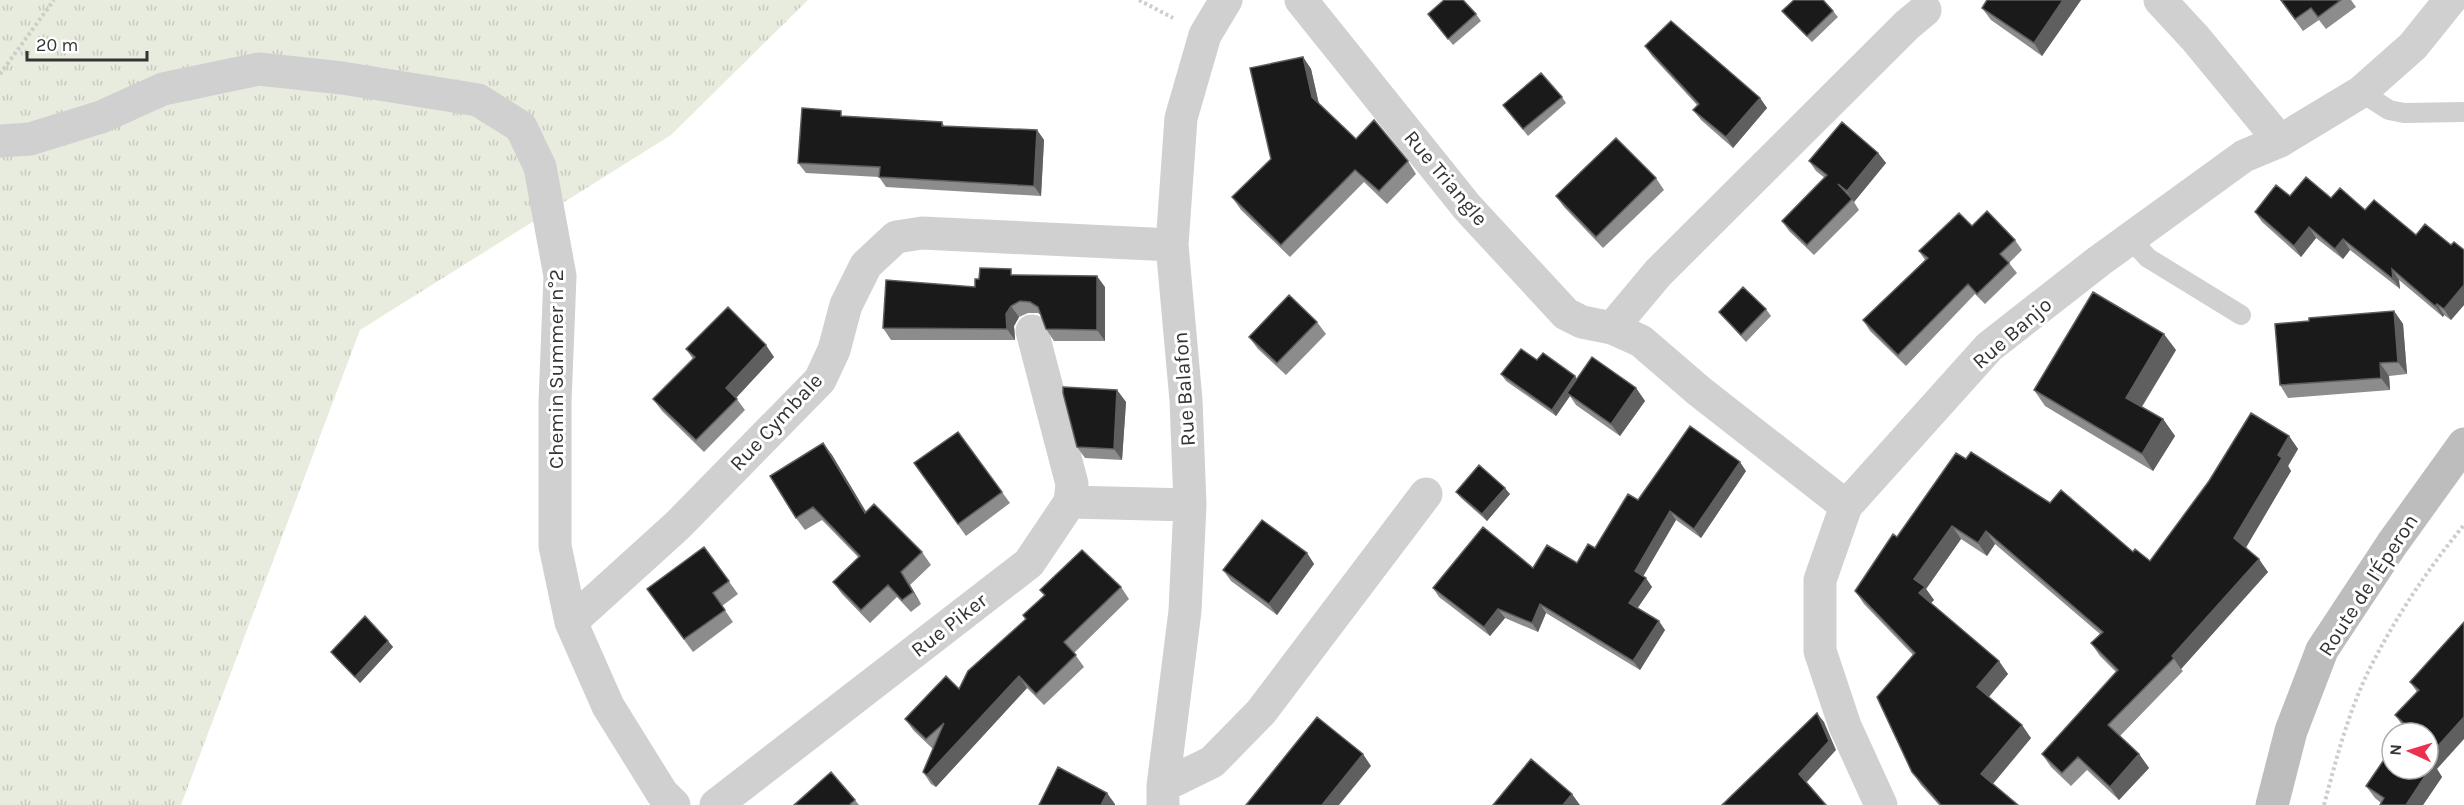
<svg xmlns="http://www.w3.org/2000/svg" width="2464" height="805" viewBox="0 0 2464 805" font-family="Karla,sans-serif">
  <defs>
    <pattern id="grass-tufts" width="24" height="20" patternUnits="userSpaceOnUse" patternTransform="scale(1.5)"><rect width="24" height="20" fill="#e7ecde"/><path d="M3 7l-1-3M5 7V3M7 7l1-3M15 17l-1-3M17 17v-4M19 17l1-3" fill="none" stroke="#c7cbbf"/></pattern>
  </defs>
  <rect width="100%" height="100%" fill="#fff"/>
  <path fill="url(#grass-tufts)" d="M0,0H808L671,135L360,330L181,805H0Z"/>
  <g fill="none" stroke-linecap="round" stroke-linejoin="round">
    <path stroke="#cdcdcd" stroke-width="4" stroke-dasharray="3 3" stroke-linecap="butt" d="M1139,0L1173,18
      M0,74L54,0
      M2324,805C2336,760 2348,713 2369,670C2395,618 2427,570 2464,525"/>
    <path stroke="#d0d0d0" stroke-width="20" d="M2361,92L2389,110L2404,113L2464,112
      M2130,239L2148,258L2241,315"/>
    <path stroke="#d0d0d0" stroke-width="33" d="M1301,0L1467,207L1566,314L1582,322L1612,328L1641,341L1699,391L1846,506
      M2160,0L2196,39L2280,141
      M0,141L30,139L101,117L163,89L259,69L342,78L478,100L521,127L540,167L560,276L555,402V546L571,622L608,706L662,793L674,805
      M1612,328L1658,273L1907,25L1925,10
      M1032,331L1072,484L1070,502
      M571,622L678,525L820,380L834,350L846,305L866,265L896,237L922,233L1172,245
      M1163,786L1212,762L1261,712L1426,494
      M716,805L1029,563L1070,502L1190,505
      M1163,805V786L1185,611L1190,505L1186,400L1172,245L1181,118L1205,35L1226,0
      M1881,805L1845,726L1820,651V580L1846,506L1989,347L2099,261L2244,156L2280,141L2361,92L2413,46L2450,0"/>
    <path stroke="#bdbdbd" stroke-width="33" d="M2272,805L2291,731L2322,650L2392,544L2464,444"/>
  </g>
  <path fill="#8c8c8c" d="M1987,0H2081L2042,56L1991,20L1982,8Z
    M2280,0H2351L2356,7L2326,29L2319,20L2303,31Z
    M1782,11H1833L1838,17L1812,42L1787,17Z
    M1428,14H1476L1481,21L1453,45Z
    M1645,46L1760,98L1767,108L1733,148L1701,120L1693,110L1697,105L1652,56Z
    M1303,57L1311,69L1319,104L1356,139L1408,161L1416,174L1387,204L1364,182L1290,257L1241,210L1232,197L1271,159Z
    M1562,97L1566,103L1528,136L1503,105Z
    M845,116L942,122L945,127L1037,130L1044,140L1041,196L886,187L879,177L806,173L798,163Z
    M1878,153L1886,163L1854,202L1859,210L1814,255L1789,231L1782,221L1825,178L1816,171L1809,161Z
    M1656,178L1664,190L1603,248L1564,207L1556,196Z
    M2290,196L2331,198L2365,210L2416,235L2464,250V305L2451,320L2444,315L2443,317L2399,280L2400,289L2350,250L2343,259L2316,238L2301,257L2262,222L2255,212Z
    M1972,226L2015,240L2022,250L2009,263L2017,273L1985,304L1975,294L1906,366L1870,331L1863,320L1925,260L1919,251Z
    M1015,275L1105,287V341H1054L1046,329L1041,315L1038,313H1028L1019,317L1014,326L1015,340H891L883,328L975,287L979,279Z
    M1766,309L1771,316L1746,342L1724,318L1719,312Z
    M2394,311L2403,324L2407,374L2389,376L2390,390L2288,398L2280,385L2309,321Z
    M1317,322L1326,334L1286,375L1258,349L1249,337Z
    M686,349L774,357L736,398L745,410L704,452L662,411L653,399L693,359Z
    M2176,350L2142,407L2163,419L2175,436L2153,471L2045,406L2034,390Z
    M1537,360L1575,376L1577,379L1636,388L1645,401L1620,436L1576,405L1570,396L1556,416L1506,381L1501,374Z
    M1117,390L1126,402L1122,460L1085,458L1077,447Z
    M958,432L1010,503L966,536L914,463Z
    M2289,436L2298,449L2288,466L2291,471L2246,547L2268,572L2181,669L2183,671L2120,736L2139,754L2149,768L2119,800L2087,770L2071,786L2051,767L2042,754L2116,672L2100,656L2091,643L2100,634L1995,544L1987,556L1961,539L1926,589L1934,600L1931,603L2008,674L1989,697L2031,738L1993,784L2018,805H1939L1921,785L1912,772L1913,655L1864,604L1855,591L1897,537L1966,459L2050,503L2150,561Z
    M823,443L832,455L866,512L922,552L931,565L910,585L921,604L911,612L897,597L870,623L842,594L833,582L859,558L822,520L805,530L796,518Z
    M1746,471L1701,538L1676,520L1643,576L1652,587L1637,608L1665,630L1640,670L1546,613L1538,632L1505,618L1490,636L1439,597L1433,588L1533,568L1577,563L1595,548L1638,500Z
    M1456,492L1510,494L1487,521L1461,498Z
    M704,547L738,594L722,606L733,622L693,652L647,589Z
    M1307,553L1314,564L1277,615L1231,581L1223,570Z
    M1121,587L1129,599L1074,653L1084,667L1044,705L1027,688L936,787L931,784L923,772L933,749L914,731L905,719L959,689L1026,619L1044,595L1040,590Z
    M2464,622L2437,769L2442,777L2423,805H2380L2381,803L2375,798L2366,786L2405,729L2395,715L2417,692L2410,682Z
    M388,641L393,647L360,683L336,658L331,652Z
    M855,800L859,805H794Z"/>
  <path fill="#5f5f5f" d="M2063,0H2081L2042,56L2034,43Z
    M1303,57L1311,69L1320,109L1312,97Z
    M1760,98L1767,108L1733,148L1726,137Z
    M1037,130L1044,140L1041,196L1034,186Z
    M1878,153L1886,163L1854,202L1847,191Z
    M2309,227L2316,238L2301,257L2294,246Z
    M2343,239L2350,250L2343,259L2335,249Z
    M2392,269L2399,280L2400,289L2393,279Z
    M1097,276L1105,287V341L1097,330Z
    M2464,285V305L2451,320L2444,309Z
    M2437,304L2444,315L2443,317L2435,306Z
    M1011,306L1019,317L1014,326L1015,340L1007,329L1006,314Z
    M2394,311L2403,324L2407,374L2398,362Z
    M2164,334L2176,350L2137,414L2126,398Z
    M766,345L774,357L734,400L726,388Z
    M2380,363L2389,376L2390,390L2381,378Z
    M1575,376L1579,383L1567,393L1570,396L1556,416L1552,410Z
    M1636,388L1645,401L1620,436L1611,424Z
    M1117,390L1126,402L1122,460L1114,449Z
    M2163,419L2175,436L2153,471L2142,454Z
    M2289,436L2298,449L2288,466L2291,471L2244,551L2234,538L2278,455Z
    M823,443L832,455L874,525L865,513Z
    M1740,462L1746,471L1701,538L1694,529Z
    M1505,488L1510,494L1487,521L1482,514Z
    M1670,511L1676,520L1641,580L1635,571Z
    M1952,526L1961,539L1926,589L1934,600L1928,606L1919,593L1914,579Z
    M1986,531L1995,544L1987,556L1978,543Z
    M1307,553L1314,564L1277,615L1269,604Z
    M2259,559L2268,572L2181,669L2172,656Z
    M901,572L910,585L921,604L913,592Z
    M1646,578L1652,587L1635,612L1629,603Z
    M1540,604L1546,613L1538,632L1532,623Z
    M1498,609L1505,618L1490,636L1484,627Z
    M1659,621L1665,630L1640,670L1633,661Z
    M388,641L393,647L360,683L355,677Z
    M1999,661L2008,674L1986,700L1977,687Z
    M1019,676L1027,688L936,787L927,775Z
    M1817,713L1824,722L1836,750L1805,784L1799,774Z
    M2464,717V739L2437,769L2442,777L2423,805H2406L2428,763V757Z
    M2022,725L2031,738L1990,787L1981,774Z
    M1363,754L1371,766L1339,805H1322Z
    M2139,754L2149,768L2119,800L2110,787Z
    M1107,793L1115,804V805H1101Z
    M1572,794L1580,805H1563Z"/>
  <path fill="#1a1a1a" stroke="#5f5f5f" stroke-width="1.5" d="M1444,0H1463L1476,14L1448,39L1428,14Z
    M1794,0H1823L1833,11L1807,36L1782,11Z
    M1987,0H2063L2034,43L1982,8Z
    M2281,0H2341L2318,17L2311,8L2295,19Z
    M1671,21L1760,98L1726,137L1693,110L1699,104L1645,46Z
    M1303,57L1312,97L1356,139L1374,120L1408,161L1379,191L1355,170L1281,245L1232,197L1271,159L1250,68Z
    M1541,73L1562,97L1523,129L1503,105Z
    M802,108L841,111V116L942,122V126L1037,130L1034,186L879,177L880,167L798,163Z
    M1842,122L1878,153L1847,191L1838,184L1852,199L1807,245L1782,221L1827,175L1809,161Z
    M1616,138L1656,178L1596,237L1556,196Z
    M2306,177L2331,198L2340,188L2365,210L2374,200L2416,235L2425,224L2451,245L2454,242L2464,250V285L2444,309L2437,304L2435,306L2392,269L2393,279L2343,239L2335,249L2309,227L2294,246L2255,212L2276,185L2290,196Z
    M1987,211L2015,240L2000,254L2009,263L1977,294L1968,284L1898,355L1863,320L1928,258L1919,251L1959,213L1972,226Z
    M980,268L1011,269V275L1097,276V330L1046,329L1038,307L1030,302L1020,301L1011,306L1006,314L1007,329L883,328L886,280L975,287V279H979Z
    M1743,287L1766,309L1741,335L1719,312Z
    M2093,292L2164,334L2126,398L2163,419L2142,454L2034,390Z
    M1289,295L1317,322L1277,363L1249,337Z
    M728,307L766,345L726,388L737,399L696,440L653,399L695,357L686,349Z
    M2394,311L2398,362L2380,363L2381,378L2280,385L2275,324L2309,321V318Z
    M1521,349L1537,360L1543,353L1575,376L1552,410L1501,374Z
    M1592,357L1636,388L1611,424L1567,393Z
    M1063,387L1117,390L1114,449L1077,447L1063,393Z
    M2251,413L2289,436L2278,455L2282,458L2234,538L2259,559L2172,656L2174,658L2108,725L2139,754L2110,787L2078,757L2062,773L2042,754L2118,670L2091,643L2103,632L1986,531L1978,543L1952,526L1914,579L1925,587L1919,593L1999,661L1977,687L2022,725L1981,774L2018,805H1941L1912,772L1877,697L1915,653L1855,591L1893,534L1897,537L1956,453L1966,459L1971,452L2050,503L2061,490L2133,552L2135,549L2150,561L2209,481Z
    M1690,426L1740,462L1694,529L1670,511L1635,571L1646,578L1629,603L1659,621L1633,661L1540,604L1532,623L1498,609L1484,627L1433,588L1483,527L1533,568L1547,545L1577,563L1588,544L1595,548L1628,494L1638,500Z
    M958,432L1002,492L958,524L914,463Z
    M823,443L865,513L874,504L922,552L901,572L913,592L902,600L888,585L861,610L833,582L860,556L813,507L796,518L770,476Z
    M1479,465L1505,488L1482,514L1456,492Z
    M1262,520L1307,553L1269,604L1223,570Z
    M704,547L729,581L713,593L725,610L684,639L647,589Z
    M1082,550L1121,587L1064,642L1076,655L1036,694L1019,676L927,775L923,772L944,723L926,739L905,719L946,676L959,689L968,671L1026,619L1023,615L1045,595L1040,590Z
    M365,616L388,641L355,677L331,652Z
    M2464,622V717L2428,757V733H2402L2407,726L2395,715L2419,690L2410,682Z
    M1817,713L1829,741L1799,774L1826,805H1722Z
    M1317,717L1363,754L1322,805H1246Z
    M2392,748V769H2428V761L2433,764L2406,805H2380L2384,798L2366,786Z
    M1531,759L1572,794L1563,805H1493Z
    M1058,767L1107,793L1101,805H1039Z
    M831,772L855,800L849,805H794Z"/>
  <g text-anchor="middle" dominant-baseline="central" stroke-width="6" stroke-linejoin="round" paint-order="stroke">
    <g font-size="21" fill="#333" stroke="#fff">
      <text transform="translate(1446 178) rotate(50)">Rue Triangle</text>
      <text transform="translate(2012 333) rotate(-41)">Rue Banjo</text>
      <text transform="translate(556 369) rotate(-90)">Chemin Summer n°2</text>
      <text transform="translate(1184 389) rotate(-94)">Rue Balafon</text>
      <text transform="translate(776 422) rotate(-47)">Rue Cymbale</text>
      <text transform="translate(2368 585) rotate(-57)">Route de l'Éperon</text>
      <text transform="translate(949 625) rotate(-38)">Rue Piker</text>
    </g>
  </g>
  <g transform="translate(2410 751) rotate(274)"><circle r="28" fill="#ffffff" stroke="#adadad" stroke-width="1.5"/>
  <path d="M0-4.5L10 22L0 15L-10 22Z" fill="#ee304f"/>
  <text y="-9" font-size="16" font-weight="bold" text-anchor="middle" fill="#333333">N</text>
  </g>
  <path d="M27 51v9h120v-9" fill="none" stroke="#333333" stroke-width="3"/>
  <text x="36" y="51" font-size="18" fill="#333333" stroke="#ffffff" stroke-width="4.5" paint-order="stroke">20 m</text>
</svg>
